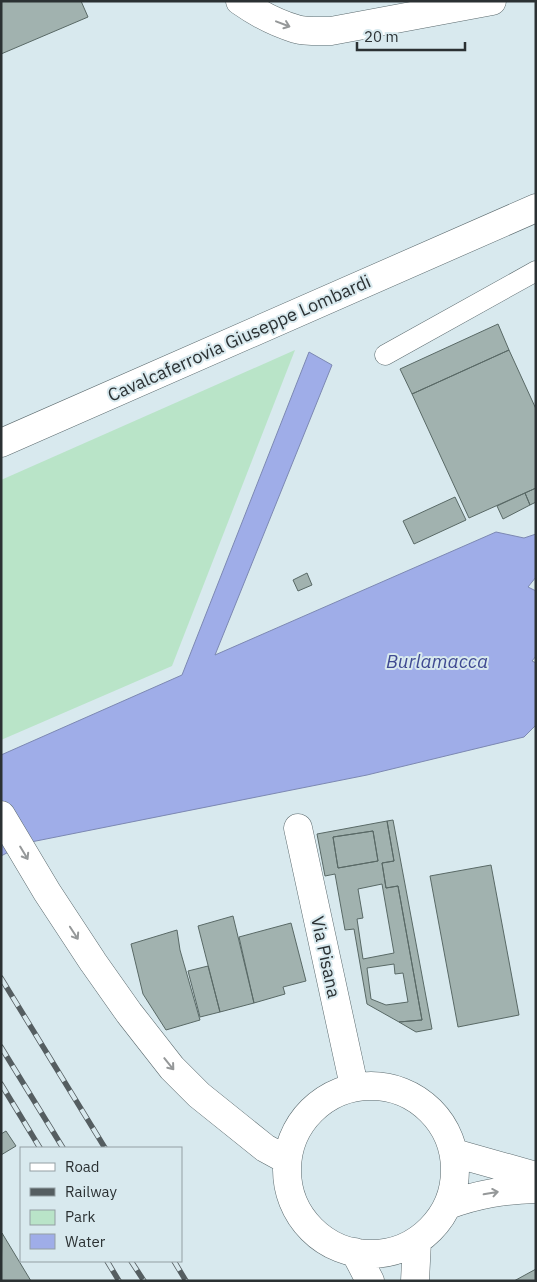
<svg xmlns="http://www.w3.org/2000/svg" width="537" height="1282" viewBox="0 0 537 1282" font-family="'IBM Plex Sans',sans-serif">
  <rect width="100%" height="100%" fill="#d8e9ee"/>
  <path fill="#b9e4c8" d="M295,350L172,666L1,740V480Z"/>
  <path fill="#9fade8" stroke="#7c88b2" d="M309,352L332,365L215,655L496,532L524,538L536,534V577L528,587L536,591V656L532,661L536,663V725L524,737L367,775L26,843L1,856V755L182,675Z"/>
  <path fill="#a1b2af" stroke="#596966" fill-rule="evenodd" d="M1,1H81L88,17L1,54Z
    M498,324L509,350L412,394L400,369Z
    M509,350L536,409V488L469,518L412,394Z
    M536,488V502L530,505L525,493Z
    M525,493L530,505L503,519L497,506Z
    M455,497L466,520L414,544L403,521Z
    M307,573L312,585L298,591L293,580Z
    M393,820L432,1029L416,1032L399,1022L422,1020L398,886L386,888L382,863L394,861L387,821Z
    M387,821L394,861L382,863L386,888L398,886L422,1020L399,1022L367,1004L354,929L345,930L335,874L325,876L317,834ZM373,831L378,861L338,868L333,837ZM382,884L394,953L363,959L357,919L363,918L358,889ZM394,964L395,974L403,973L408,1002L386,1005L371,999L367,968Z
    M373,831L378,861L338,868L333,837Z
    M491,865L519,1015L458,1027L430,876Z
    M233,916L254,1003L220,1012L198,926Z
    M291,923L306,981L283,987L285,994L254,1003L239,937Z
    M177,930L180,950L200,1020L166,1030L143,994L131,944Z
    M208,966L220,1012L200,1017L188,971Z
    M6,1131L16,1146L1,1155V1134Z
    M2,1233L31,1281H1Z
    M536,1269V1281H514Z"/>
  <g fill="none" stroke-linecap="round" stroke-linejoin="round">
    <g stroke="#5b6a6e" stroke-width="21">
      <path id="lane" d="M385,355L536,271"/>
    </g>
    <g stroke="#5b6a6e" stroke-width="29">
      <path id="street" d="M1,815L47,892L93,962L129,1013L172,1068L199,1095L265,1148L287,1160
        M298,828L354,1086
        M287 1170a84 84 0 1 1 168 0a84 84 0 1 1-168 0Z
        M454,1153L536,1176
        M448,1205C479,1194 503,1190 536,1189
        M355,1252L370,1281
        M415,1281L417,1241"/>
    </g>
    <g stroke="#5b6a6e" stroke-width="29">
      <path id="secondary" d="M240,1C257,13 276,23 296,29C307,32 320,31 331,31L492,1
        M1,443L536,208"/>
    </g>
    <use href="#lane" stroke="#fff" stroke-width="20"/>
    <use href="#street" stroke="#fff" stroke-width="28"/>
    <use href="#secondary" stroke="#fff" stroke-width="28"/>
    <g stroke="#555e61" stroke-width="5.5">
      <path id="rail" d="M1,978L105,1148
        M1,1047L63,1148
        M1,1084L40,1148
        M107,1261L119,1281
        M131,1261L144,1281
        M174,1261L186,1281"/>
    </g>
    <use href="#rail" stroke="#d8e9ee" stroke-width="4" stroke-dasharray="11" stroke-linecap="butt"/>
  </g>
  <defs><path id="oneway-shaft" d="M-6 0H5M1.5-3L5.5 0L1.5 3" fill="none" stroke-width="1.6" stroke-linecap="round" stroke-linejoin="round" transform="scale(1.25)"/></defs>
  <g stroke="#959899">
    <use href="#oneway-shaft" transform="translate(283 24) rotate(21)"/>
    <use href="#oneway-shaft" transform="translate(24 853) rotate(59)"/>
    <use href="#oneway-shaft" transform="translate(74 933) rotate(57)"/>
    <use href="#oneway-shaft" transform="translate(169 1064) rotate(51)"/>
    <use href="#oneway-shaft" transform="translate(491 1193) rotate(-10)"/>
  </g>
  <g text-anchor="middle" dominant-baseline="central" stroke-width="4" stroke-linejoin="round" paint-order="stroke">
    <g font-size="18" fill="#2b3133" stroke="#d8e9ee">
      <text transform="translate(239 338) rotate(-24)">Cavalcaferrovia Giuseppe Lombardi</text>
      <text transform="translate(326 957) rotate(78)">Via Pisana</text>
    </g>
    <g font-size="19" font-style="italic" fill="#404b92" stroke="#d8e9ee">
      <text x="437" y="661">Burlamacca</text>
    </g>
  </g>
  <rect width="537" height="1282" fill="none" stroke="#2b3133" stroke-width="5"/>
  <rect x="20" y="1147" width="162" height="115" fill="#d8e9ee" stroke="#939fa3"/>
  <rect x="30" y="1163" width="25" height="8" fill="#ffffff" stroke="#939fa3"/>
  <text x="65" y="1172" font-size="15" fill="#2b3133">Road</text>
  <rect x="30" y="1188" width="25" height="8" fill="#555e61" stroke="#939fa3"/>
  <text x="65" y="1197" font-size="15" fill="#2b3133">Railway</text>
  <rect x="30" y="1210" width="25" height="15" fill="#b9e4c8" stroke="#939fa3"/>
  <text x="65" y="1222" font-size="15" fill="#2b3133">Park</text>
  <rect x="30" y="1234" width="25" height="15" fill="#9fade8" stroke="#939fa3"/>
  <text x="65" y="1247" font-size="15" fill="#2b3133">Water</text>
  <path d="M357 42v8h108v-8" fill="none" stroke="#2b3133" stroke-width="2.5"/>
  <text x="364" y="42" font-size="15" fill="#2b3133" stroke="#d8e9ee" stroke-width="4" paint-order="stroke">20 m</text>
</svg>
